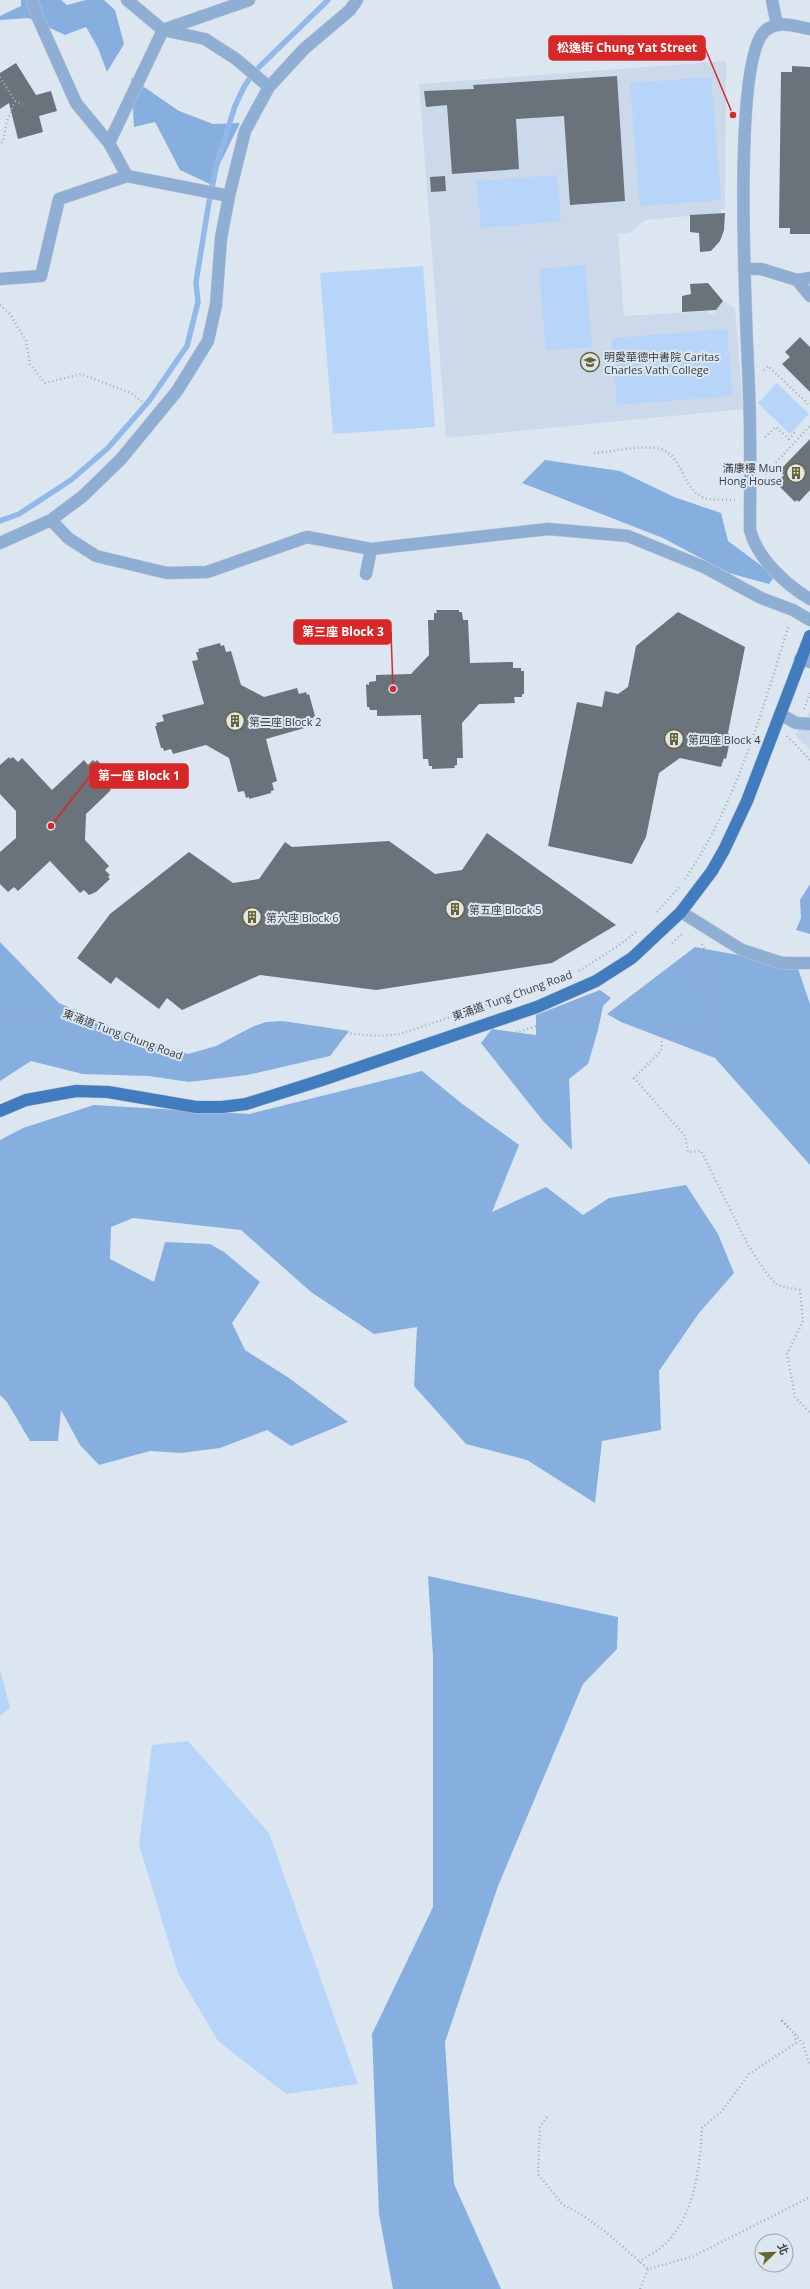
<svg xmlns="http://www.w3.org/2000/svg" width="810" height="2289" viewBox="0 0 810 2289" font-family="'Open Sans','Noto Sans TC',sans-serif">
  <rect width="100%" height="100%" fill="#dce6f1"/>
  <path fill="#cbd9eb" d="M726,61L725,209H721V213L645,220L631,232L618,234L624,316L709,311V314H713L723,301L735,308L743,409L446,438L419,84Z
    M810,711V750L795,735Z"/>
  <path fill="#b7d5f8" d="M711,77L721,200L640,206L630,83Z
    M557,175L561,221L481,228L477,181Z
    M585,265L592,347L546,350L539,269Z
    M423,266L435,427L333,434L320,273Z
    M727,329L732,396L617,405L612,338Z
    M777,383L809,414L790,434L758,403Z
    M0,1669L10,1708L0,1716Z
    M188,1741L269,1833L358,2084L286,2094L218,2041L178,1973L139,1845L152,1745Z"/>
  <path fill="#86afdf" d="M21,0H61L67,5L86,0H104L115,10L124,44L107,72L98,48L86,27L65,35L28,18L0,20V16L21,6Z
    M131,78L179,111L213,124L240,123L210,184L180,170L155,122L134,127Z
    M545,460L620,471L674,497L721,513L728,541L775,576L769,584L729,573L663,538L522,483Z
    M810,884V934L796,930L801,918L800,900Z
    M0,942L59,1003L135,1037L188,1054L216,1046L252,1027L266,1022L283,1021L349,1031L330,1056L247,1075L189,1082L149,1076L83,1074L31,1061L0,1081Z
    M695,947L743,956L794,957L810,1004V1165L715,1058L621,1022L607,1014Z
    M600,990L611,998L603,1006L598,1030L588,1064L569,1079L572,1150L543,1121L481,1043L492,1029L536,1035V1015Z
    M422,1071L461,1103L519,1145L492,1212L546,1187L583,1215L609,1198L686,1185L718,1234L734,1273L699,1313L659,1371L661,1430L602,1441L595,1503L527,1460L466,1444L414,1386L417,1327L374,1334L311,1292L241,1230L133,1218L111,1227L110,1259L154,1282L165,1242L210,1244L224,1252L260,1282L232,1323L245,1350L289,1378L348,1422L291,1446L267,1430L220,1448L181,1453L150,1451L99,1465L80,1445L61,1410L58,1441H30L7,1402L0,1395V1140L23,1128L94,1105L249,1114Z
    M428,1576L618,1617L617,1649L583,1684L498,1886L445,2042L454,2184L501,2289H393L379,2214L372,2034L433,1907V1657Z"/>
  <g fill="none" stroke-linecap="round" stroke-linejoin="round">
    <path stroke="#90b9ea" stroke-width="5.5" d="M0,521L19,514L71,480L108,448L149,401L187,346L198,302L196,282L209,202L217,163L235,106L244,87L254,72L328,0"/>
  </g>
  <path fill="#6a727c" d="M16,63L36,95L51,91L57,111L39,116L43,132L18,139L9,103L0,109V73Z
    M792,66L810,67V234H790V228H779L781,72H792Z
    M617,76L625,201L570,205L564,116L516,119L519,169L452,174L447,105L426,107L424,91L474,89L473,85Z
    M445,176L446,191L431,192L430,177Z
    M725,213L724,230L720,241L711,251L700,252L699,233L690,232V215Z
    M708,283L723,301L716,310L682,312V296L691,294L690,284Z
    M800,337L810,347V392L782,364L790,357L785,352Z
    M810,439V490L799,502L797,500L795,502L778,485L781,483L778,481L784,475L779,471Z
    M436,610H459V612H462L463,620H468L470,663L513,662V668H521V671H524V694H522V697H514L515,703L479,704L462,723L463,758H457V765L454,766L455,768L432,769V766H429L428,759H423L421,715L377,716V710H370L369,707H367L366,684L369,685V682L376,681V675L411,674L429,655L428,620H434V613H437Z
    M678,612L745,647L728,733L731,736L726,759L724,758L721,767L680,758L659,773L646,837L632,864L548,846L577,702L602,707L605,691L618,694L628,687L636,646Z
    M220,643L221,646L224,645L226,652L231,651L241,685L264,697L297,688L299,694L306,692L307,695L309,694L315,716L313,717L314,720L306,722L308,727L266,739L277,781L272,783L274,790L271,791V793L249,799V797L246,798L244,791L238,792L229,758L206,745L173,754L171,749L164,751L163,748H161L155,726H157L156,723L164,721L162,715L204,704L192,661L198,660L196,652H199L198,649Z
    M9,757L10,759L13,757L18,762L22,758L52,790L84,760L88,765L93,760L95,762L97,760L113,777L111,778L113,781L107,786L111,790L86,814L85,840L109,866L105,870L110,875L108,877L110,879L96,892L89,895L84,890L80,893L50,861L18,891L14,887L8,892L0,884V852L16,838V811L0,794V765Z
    M487,833L616,925L552,963L376,990L260,975L182,1010L167,998L159,1009L116,977L111,984L77,958L110,914L189,852L233,883L259,879L285,842L292,847L389,841L435,874L462,870Z"/>
  <g fill="none" stroke-linecap="round" stroke-linejoin="round">
    <g stroke="#bbc4ce" stroke-width="13">
      <path id="minor" d="M32,0L38,18L76,103L109,143L127,176
        M127,0L163,30L205,39L236,59L269,87
        M772,0L777,25
        M810,29C795,26 776,19 764,32C731,66 747,333 749,391C751,437 750,484 750,530C757,558 786,585 810,599
        M109,143L163,30L249,0
        M744,269H761L797,280L810,278
        M0,279L41,276L59,199L127,176L229,196
        M797,280L810,296
        M51,520L68,538L96,556L167,573L207,572L307,537L371,549L548,529L628,536L704,567L761,598L793,610L810,620
        M0,543L51,520L83,496L121,459L177,391L208,341L216,305L221,238L229,196L245,131L269,87L304,49L350,10L357,0
        M366,574L371,549
        M800,659L810,662
        M780,714L796,723L810,724
        M681,912L742,950L782,963H810"/>
    </g>
    <g stroke="#bbc4ce" stroke-width="13">
      <path id="major" d="M0,1111L26,1100L76,1091L108,1092L196,1107H222L246,1104L322,1080L537,1007L596,981L632,958L681,912L712,871L724,850L747,801L810,636"/>
    </g>
    <path stroke="#a6aeb7" stroke-width="2.5" stroke-dasharray="1 3" stroke-linecap="butt" d="M0,77L15,101L7,121L3,142L0,143
      M15,101L23,104
      M0,305L10,314L26,341L30,364L45,383L81,374L131,393L146,405
      M764,370L768,366L810,406
      M765,437L776,427L789,439L795,432
      M594,453C612,452 644,444 661,449C683,456 682,490 705,498C714,501 726,499 735,500
      M765,474L810,426
      M804,709L810,693
      M787,736L810,760
      M685,879C736,805 762,710 789,625
      M657,912L679,887
      M672,943L683,933
      M702,944L707,953L702,980L716,1014L713,1028L697,1034L663,1026L661,1051L634,1078L685,1136L688,1152L701,1151L748,1245L767,1274L777,1285L800,1290L803,1321L787,1354L795,1397L810,1413
      M579,971L618,946L636,932
      M0,1020L42,1008L60,1011L177,1056C225,1063 232,1031 269,1027C310,1022 359,1041 400,1034L547,985
      M512,1034C543,1024 574,1013 601,997
      M795,2034L803,2044L810,2066
      M547,2117L540,2127L538,2174L563,2205L581,2214L606,2232L648,2269
      M639,2262C647,2256 658,2251 665,2244C695,2215 700,2167 702,2128L722,2111L749,2074L796,2043L795,2034L782,2021L789,2028
      M640,2289L648,2269L694,2256L810,2197"/>
    <use href="#minor" stroke="#8eaed3" stroke-width="12"/>
    <use href="#major" stroke="#417cbf" stroke-width="12"/>
  </g>
  <defs>
    <g id="school-ring" transform="scale(1)"><circle r="9.5" fill="#dce6f1" stroke="#6a6431" stroke-width="1.5"/><path d="M0-5L7-2L0 1L-7-2ZM-4 1L0 2.5L4 1V4Q0 6-4 4Z" fill="#6a6431"/></g>
    <g id="building-ring" transform="scale(1)"><circle r="9.5" fill="#dce6f1" stroke="#6a6431" stroke-width="1.5"/><path d="M-4-6H4V6H1V3H-1V6H-4ZM-2.5-4.3h1.7v1.8h-1.7ZM.8-4.3h1.7v1.8H.8ZM-2.5-1h1.7V.8h-1.7ZM.8-1h1.7V.8H.8Z" fill="#6a6431"/></g>
  </defs>
  <g fill-rule="evenodd">
    <use href="#school-ring" x="590" y="362"/>
    <use href="#building-ring" x="796" y="473"/>
    <use href="#building-ring" x="235" y="721"/>
    <use href="#building-ring" x="674" y="739"/>
    <use href="#building-ring" x="455" y="909"/>
    <use href="#building-ring" x="252" y="917"/>
  </g>
  <g text-anchor="middle" dominant-baseline="central" stroke-width="4" stroke-linejoin="round" paint-order="stroke">
    <g font-size="11" fill="#383c41" stroke="#dce6f1" text-anchor="start">
      <text x="604" y="356">明愛華德中書院 Caritas<tspan x="604" dy="13">Charles Vath College</tspan></text>
      <text x="782" y="467" text-anchor="end">滿康樓 Mun<tspan x="782" dy="13">Hong House</tspan></text>
      <text x="249" y="721">第二座 Block 2</text>
      <text x="688" y="739">第四座 Block 4</text>
      <text x="469" y="909">第五座 Block 5</text>
      <text x="266" y="917">第六座 Block 6</text>
    </g>
    <g font-size="11" fill="#383c41" stroke="#dce6f1">
      <text transform="translate(512 995) rotate(-20)">東涌道 Tung Chung Road</text>
      <text transform="translate(123 1034) rotate(20)">東涌道 Tung Chung Road</text>
    </g>
  </g>
  <path fill="none" stroke="#d62828" stroke-width="1.5" d="M733 115L705 48M393 689L391 632M51 826L90 776"/>
  <g fill="#d62828" stroke="#dce6f1" stroke-width="1.5">
    <circle cx="733" cy="115" r="4"/>
    <circle cx="393" cy="689" r="4"/>
    <circle cx="51" cy="826" r="4"/>
  </g>
  <g fill="#d62828" stroke="#d62828" stroke-width="1.5">
    <rect x="549" y="36" width="156" height="24" rx="4"/>
    <rect x="294" y="620" width="97" height="24" rx="4"/>
    <rect x="90" y="764" width="98" height="24" rx="4"/>
  </g>
  <g font-size="12" text-anchor="middle" font-weight="bold" fill="#fff">
    <text x="627" y="52">松逸街 Chung Yat Street</text>
    <text x="343" y="636">第三座 Block 3</text>
    <text x="139" y="780">第一座 Block 1</text>
  </g>
  <g transform="translate(774 2253) rotate(67)"><circle r="19" fill="#dce6f1" stroke="#9aa2ab"/>
  <path d="M0-3L7 15L0 10L-7 15Z" fill="#6a6431"/>
  <text y="-6" font-size="11" font-weight="bold" text-anchor="middle" fill="#383c41">北</text>
  </g>
</svg>
